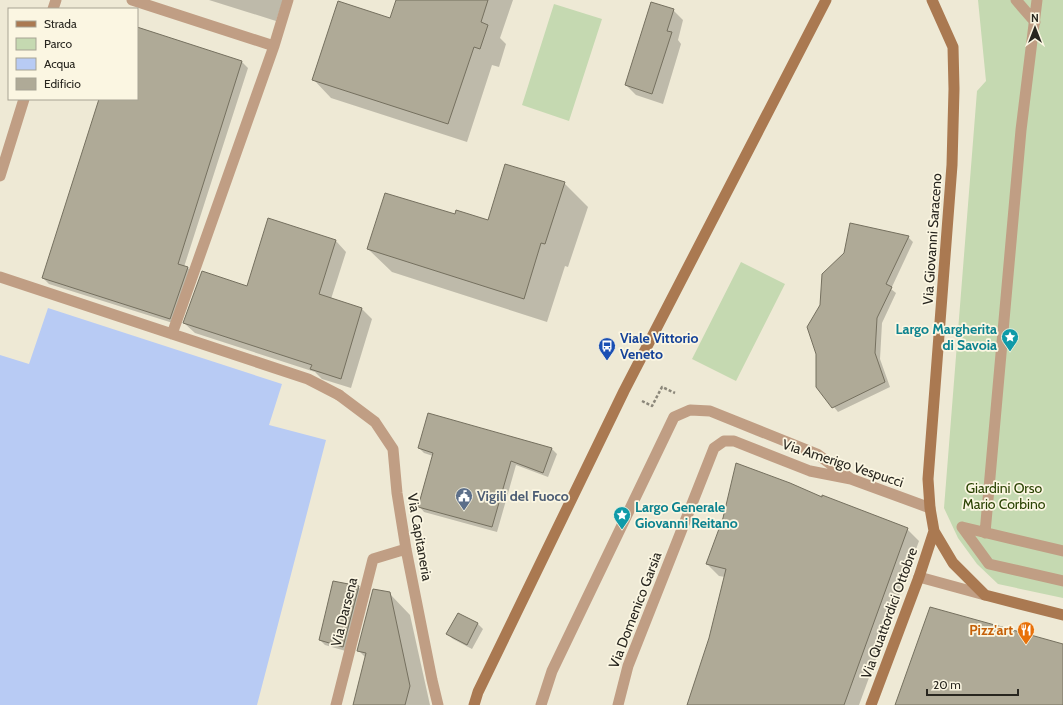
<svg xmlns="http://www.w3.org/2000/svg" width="1063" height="705" viewBox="0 0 1063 705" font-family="Cabin,sans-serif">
  <rect width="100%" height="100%" fill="#eee9d5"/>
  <path fill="#c5d9b1" d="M978,0H1063V598L998,584L977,564L958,538L944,508L977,91L986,81Z
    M554,4L602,19L569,121L522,105Z
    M741,262L785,284L736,381L692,359Z"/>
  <path fill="#b8cbf4" d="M48,308L282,384L269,425L326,440L257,705H0V355L29,364Z"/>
  <path fill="#0003" d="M209,0H283L276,21Z
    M397,0H513L500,38L506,44L499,67L492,65L467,142L331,98L313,79L390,19Z
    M673,10L683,20L678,40L681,44L663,104L636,95L626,85Z
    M137,28L242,62L248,68L184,267L188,268L194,274L176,324L49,284L43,278L100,99H137Z
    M564,183L588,207L568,267L565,266L547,322L392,272L368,249L455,216L488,221Z
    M269,220L336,241L346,252L331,299L361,308L372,319L351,388L322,379L315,372L195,333L184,323L248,287Z
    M908,237L913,242L891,289L896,293L882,323L880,359L890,387L838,412L817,386Z
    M428,415L552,449L557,454L548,477L516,465L497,532L424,512L419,506L433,456L424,453L419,448Z
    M822,498L907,529L919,541L859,705H687L710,639L725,577L719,576L707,564Z
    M358,587L364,592L349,652L325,645L320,640Z
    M389,593L410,615L430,705H354L366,658L358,650Z
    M458,614L478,624L483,629L472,649L453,639L447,634Z"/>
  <path fill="#afaa97" stroke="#75705f" d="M396,0H488L481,22L488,25L480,49L474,47L448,124L312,80L338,1L390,18Z
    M651,2L674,9L667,31L672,32L652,94L625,85Z
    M137,27L242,61L178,264L188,267L170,319L42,278L99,99H137Z
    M505,164L565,182L545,244L541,243L524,299L367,249L385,193L455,214L456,210L488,220Z
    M268,218L336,240L319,294L362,308L341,379L310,369L312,365L183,323L202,271L247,286Z
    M850,223L909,236L886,284L892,287L877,318L875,353L885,382L832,408L816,387V354L807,327L820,305L822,274L844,253Z
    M428,413L552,448L543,473L511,461L492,527L418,507L433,453L418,448Z
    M736,463L790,483L822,497V495L908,528L844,705H687L709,638L726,569L706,564L723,518Z
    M333,581L359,586L343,647L319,640Z
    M373,589L390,592L410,686L405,705H353L366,653L357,651Z
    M930,607L1063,644V705H895Z
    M458,613L478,623L467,645L446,634Z"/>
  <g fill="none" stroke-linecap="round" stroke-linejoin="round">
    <path stroke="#8b877a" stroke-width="2.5" stroke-dasharray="3 2" stroke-linecap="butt" d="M642,401L652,406L662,387L675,393"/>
    <path stroke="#c09e84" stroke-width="11" d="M132,0L274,46
      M53,9L56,0
      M0,176L24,99
      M0,277L308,379L339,395
      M172,334L274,46L288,0"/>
    <path stroke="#c09e84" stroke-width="11" d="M1016,0L1035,22
      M962,527L989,564L1063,581
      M962,527L1063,551
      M985,533L1021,130L1037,0"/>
    <path stroke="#c09e84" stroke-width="11" d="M339,395L375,422L393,449L397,493L406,549L432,680L438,705
      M919,577L985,595
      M336,705L373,559L406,549
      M541,705L552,671L674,417L690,410L710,411L817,454L851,479
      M618,705L628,666L714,448L724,441H734L810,471L851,479L930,508"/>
    <path stroke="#aa7951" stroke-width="11" d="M932,0L953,47L954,89L952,165L928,479L930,508L934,531L953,563L985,595L1063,615
      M474,705L478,692L624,391L826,0
      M871,705L919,577L934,531"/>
  </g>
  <defs>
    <g id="sight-pin" transform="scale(0.9)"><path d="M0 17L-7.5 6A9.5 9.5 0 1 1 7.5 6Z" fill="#0f9aa8" stroke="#fbf6e2"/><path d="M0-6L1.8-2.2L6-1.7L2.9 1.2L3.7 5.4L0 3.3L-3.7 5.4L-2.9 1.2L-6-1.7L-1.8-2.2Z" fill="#fff"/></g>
    <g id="bus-pin" transform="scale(0.9)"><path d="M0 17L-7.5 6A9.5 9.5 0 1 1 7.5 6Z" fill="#1a4fb4" stroke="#fbf6e2"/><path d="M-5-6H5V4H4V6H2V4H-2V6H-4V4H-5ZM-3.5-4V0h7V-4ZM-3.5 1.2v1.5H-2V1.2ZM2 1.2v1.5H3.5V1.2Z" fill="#fff"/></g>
    <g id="civic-pin" transform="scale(0.9)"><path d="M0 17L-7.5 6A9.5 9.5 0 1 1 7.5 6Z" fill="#5c6f8a" stroke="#fbf6e2"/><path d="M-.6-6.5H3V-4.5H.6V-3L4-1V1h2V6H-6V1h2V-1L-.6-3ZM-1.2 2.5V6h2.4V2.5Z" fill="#fff"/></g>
    <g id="restaurant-pin" transform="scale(0.9)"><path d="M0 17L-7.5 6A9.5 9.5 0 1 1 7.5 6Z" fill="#e8710a" stroke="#fbf6e2"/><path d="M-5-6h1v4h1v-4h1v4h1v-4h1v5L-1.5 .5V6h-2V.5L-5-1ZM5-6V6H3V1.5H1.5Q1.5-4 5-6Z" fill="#fff"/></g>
  </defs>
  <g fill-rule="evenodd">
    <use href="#sight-pin" x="1010" y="337"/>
    <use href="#bus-pin" x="607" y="346"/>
    <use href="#civic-pin" x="464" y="496"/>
    <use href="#sight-pin" x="622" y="515"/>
    <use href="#restaurant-pin" x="1026" y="630"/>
  </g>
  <g text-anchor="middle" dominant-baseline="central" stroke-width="3.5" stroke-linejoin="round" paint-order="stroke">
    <g font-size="14" fill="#28261f" stroke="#fbf6e2">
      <text transform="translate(932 239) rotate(-86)">Via Giovanni Saraceno</text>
      <text transform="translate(843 463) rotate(18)">Via Amerigo Vespucci</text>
      <text transform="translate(420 537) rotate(80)">Via Capitaneria</text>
      <text transform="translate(635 610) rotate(-69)">Via Domenico Garsia</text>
      <text transform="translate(344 612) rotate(-76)">Via Darsena</text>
      <text transform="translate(889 613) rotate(-70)">Via Quattordici Ottobre</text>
    </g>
    <g font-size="14" font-weight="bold" fill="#0d838f" stroke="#fbf6e2" text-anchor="end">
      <text x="997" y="329">Largo Margherita<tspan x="997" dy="16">di Savoia</tspan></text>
      <text x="635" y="507" text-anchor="start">Largo Generale<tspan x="635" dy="16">Giovanni Reitano</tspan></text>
    </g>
    <g font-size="14" font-weight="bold" fill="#164399" stroke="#fbf6e2" text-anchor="start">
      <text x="620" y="338">Viale Vittorio<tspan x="620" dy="16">Veneto</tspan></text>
    </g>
    <g font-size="14" fill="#2a4202" stroke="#fbf6e2">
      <text x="1004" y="488">Giardini Orso<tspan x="1004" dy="16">Mario Corbino</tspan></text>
    </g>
    <g font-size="14" font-weight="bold" fill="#4e5e75" stroke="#fbf6e2" text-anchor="start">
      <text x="477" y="496">Vigili del Fuoco</text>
    </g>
    <g font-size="14" font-weight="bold" fill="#c56008" stroke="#fbf6e2" text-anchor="end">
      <text x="1013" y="630">Pizz'art</text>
    </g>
  </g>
  <rect x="8" y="8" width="130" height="92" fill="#fbf6e2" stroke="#a7a394"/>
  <rect x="16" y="21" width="20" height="6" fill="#aa7951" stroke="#a7a394"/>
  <text x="44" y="28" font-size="12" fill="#28261f">Strada</text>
  <rect x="16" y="38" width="20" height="12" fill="#c5d9b1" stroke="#a7a394"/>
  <text x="44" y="48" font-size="12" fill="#28261f">Parco</text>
  <rect x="16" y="58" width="20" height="12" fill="#b8cbf4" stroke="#a7a394"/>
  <text x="44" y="68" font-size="12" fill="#28261f">Acqua</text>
  <rect x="16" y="78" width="20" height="12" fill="#afaa97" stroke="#a7a394"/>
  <text x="44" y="88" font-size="12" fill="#28261f">Edificio</text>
  <g transform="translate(1035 28)" stroke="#fbf6e2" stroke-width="3" paint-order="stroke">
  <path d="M0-3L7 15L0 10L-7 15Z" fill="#28261f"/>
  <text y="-6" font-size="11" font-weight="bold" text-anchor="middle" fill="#28261f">N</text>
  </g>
  <path d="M927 689v6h91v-6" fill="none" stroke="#28261f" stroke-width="2"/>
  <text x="933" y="689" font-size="12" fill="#28261f" stroke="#fbf6e2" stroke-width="3" paint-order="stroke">20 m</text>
</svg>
